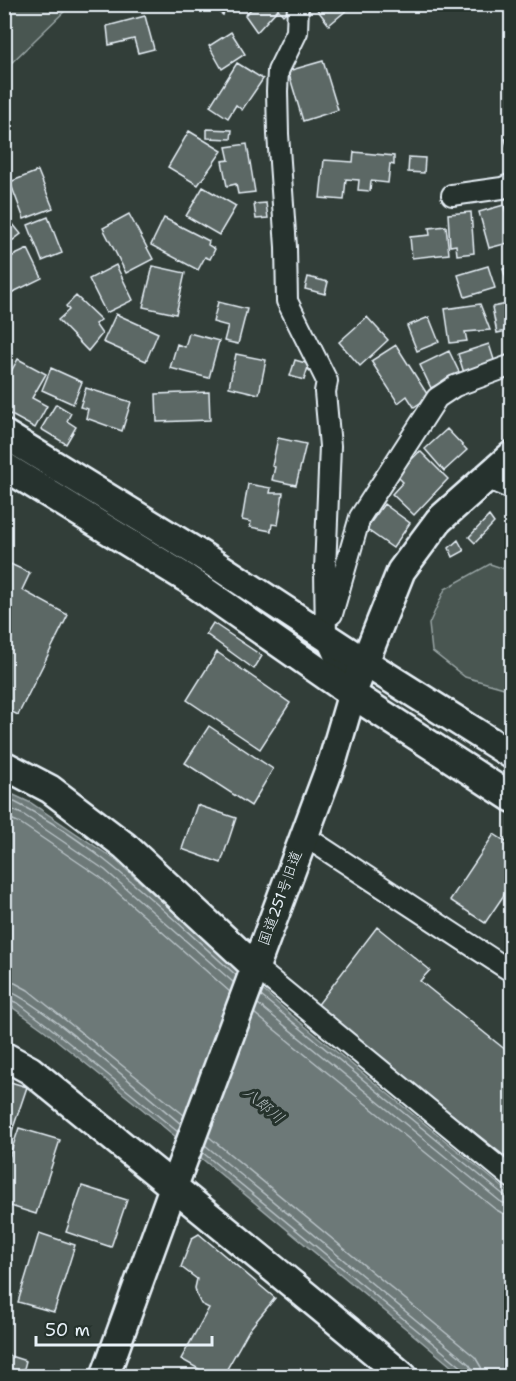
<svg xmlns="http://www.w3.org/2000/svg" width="516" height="1381" viewBox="0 0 516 1381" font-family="'Shantell Sans','Klee One',sans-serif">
  <rect width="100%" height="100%" fill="#323e39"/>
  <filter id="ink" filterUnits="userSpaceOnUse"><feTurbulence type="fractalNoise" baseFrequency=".0167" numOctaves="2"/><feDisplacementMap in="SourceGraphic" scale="12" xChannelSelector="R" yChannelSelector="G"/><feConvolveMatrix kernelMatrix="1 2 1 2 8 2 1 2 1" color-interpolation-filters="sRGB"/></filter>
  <g filter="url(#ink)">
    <path fill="#495651" stroke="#98a4a4" stroke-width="1.5" d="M5,4H71V5L5,69Z
      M490,564L511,571V690L465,677L432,651L429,624L445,589Z"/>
    <path fill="#6d7978" stroke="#9ea9ab" stroke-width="1.5" d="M5,791L31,803L114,859L290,1014L511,1194V1376H463L141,1108L44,1030L5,1002Z"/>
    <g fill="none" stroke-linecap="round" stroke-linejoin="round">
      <path stroke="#b7c1c5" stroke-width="1.5" d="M4,797C93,838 164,912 236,975
        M4,806L24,815L105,870L234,983
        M4,816L20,823L100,877L230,992
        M4,981L15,983L28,990L184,1115
        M4,990C27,991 155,1103 181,1124
        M261,996L505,1196L512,1198
        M4,998L18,1003L47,1025L178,1132
        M258,1004L501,1202L512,1206
        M254,1013L495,1209L502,1213L512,1215
        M208,1136L475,1357L481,1367L483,1376
        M205,1145L469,1364L473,1370L474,1376
        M202,1152L464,1369L466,1376"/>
    </g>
    <path fill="#5c6865" stroke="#e8f1f8" stroke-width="1.5" d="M208,4H228L223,15Z
      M248,4H288L291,7L283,15L278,9L257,32L245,15L251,9L247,6Z
      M313,4H354L329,25Z
      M145,16L154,49L138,53L134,39L109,45L107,26Z
      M231,32L245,54L222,69L209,46Z
      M323,61L338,110L303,121L288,71Z
      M237,63L263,79L242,110L236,105L228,118L210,106Z
      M207,129L232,130L231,139L207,138Z
      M189,131L222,151L198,185L168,167Z
      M512,137V161L505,139Z
      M247,144L255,192L238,194L236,184L227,186L222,161L229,160L226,147Z
      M354,152L394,156V165L390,164L388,183L371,181L370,191L358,190L359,180L346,179L344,200L320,198L324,160L353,162Z
      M409,157L425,158L424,173L408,172Z
      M38,171L53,208L24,219L10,182Z
      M203,187L236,206L219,235L186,216Z
      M266,203L268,218L256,219L254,204Z
      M504,205L512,233V242L489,248L479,212Z
      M471,212L474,253L457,255L456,245L450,246L448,214Z
      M4,213L21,234L4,247Z
      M129,214L153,259L126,273L103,228Z
      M48,217L62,253L42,261L28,225Z
      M164,218L209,241L208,245L215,249L210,259L205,257L198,270L151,245Z
      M446,226L449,254L412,258L410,237L430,235L429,228Z
      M28,249L42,278L7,295L4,291V260Z
      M116,265L133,300L106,313L89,279Z
      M153,266L185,273L176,314L143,307Z
      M488,266L495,288L465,297L458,275Z
      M512,266V295H511L503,269Z
      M308,277L328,282L325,294L305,289Z
      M76,296L101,320L95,324L102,334L88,351L58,320L69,310L66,306Z
      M218,302L247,309L238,344L224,341L228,326L213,322Z
      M512,303V330L497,333L492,307Z
      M480,304L490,330L465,332L467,341L450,343L445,309Z
      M116,314L158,333L146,361L103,342Z
      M367,317L388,340L360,366L339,342Z
      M429,317L439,342L417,351L407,326Z
      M189,333L219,341L209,378L170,368L177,344L185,347Z
      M489,344L495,363L464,373L458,354Z
      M396,345L429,397L414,407L407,396L398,403L371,361Z
      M449,351L460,374L431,388L420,365Z
      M236,354L266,360L259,394L229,387Z
      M18,359L46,374L32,398L47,406L35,428L4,411V384Z
      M295,360L309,364L304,380L290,376Z
      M51,368L82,382L73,404L42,390Z
      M86,388L131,402L122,431L86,418L88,409L80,407Z
      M209,392L210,420L157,422L156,394Z
      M56,404L71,413L67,421L76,427L66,444L41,429Z
      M447,429L467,450L444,471L425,449Z
      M278,438L306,444L296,485L272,480L275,467L272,466Z
      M420,451L448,479L414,515L392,494L403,482L396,475Z
      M248,484L271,488L270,493H283L278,525L272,524L271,531L250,527L251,522L242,520Z
      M384,504L410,523L393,548L366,529Z
      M489,516L494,523L475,543L469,537Z
      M458,540L464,551L453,557L449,548Z
      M4,561L30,573L22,590L68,615L18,715L4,708Z
      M213,623L262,656L254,669L206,634Z
      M217,652L290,703L260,749L187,700Z
      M209,726L273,769L251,806L185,763Z
      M197,805L236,818L221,863L182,849Z
      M494,834L512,846V883L485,923L450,900Z
      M377,927L430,970L420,981L512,1055V1162L316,1007Z
      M4,1080L27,1087L8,1143L4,1142Z
      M19,1128L60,1140L36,1214L4,1204V1172Z
      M82,1186L127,1200L111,1247L66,1232Z
      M39,1233L75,1245L54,1312L18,1302Z
      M199,1234L275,1298L249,1330L223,1376H211L181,1359L209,1308L201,1304L197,1296L195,1288L197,1279L181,1267L192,1238Z
      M4,1354L26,1361L22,1376H4Z"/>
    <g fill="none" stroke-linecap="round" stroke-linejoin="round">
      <g stroke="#e8f1f8" stroke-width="14">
        <path id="lane" d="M498,741L512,733"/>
      </g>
      <g stroke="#e8f1f8" stroke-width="24">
        <path id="street" d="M298,4L297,32L278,71L277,91L278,134L286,247L287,301L327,381L325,392L330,446L325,570L326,637L351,693
          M452,195L502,188L512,184
          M486,478L512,489
          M332,614L360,517L437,398L455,386L512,365
          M303,835L512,972
          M254,966L512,1178"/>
      </g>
      <g stroke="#e8f1f8" stroke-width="32">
        <path id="secondary" d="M4,434L201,555L366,663L512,755
          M4,466L186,578L352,694L512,798
          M4,765L50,789L125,846L254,966
          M4,1056L30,1070C155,1172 280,1273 403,1376
          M105,1376L173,1188L333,759L352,694L401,571L439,520L512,455"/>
      </g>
      <use href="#lane" stroke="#26332d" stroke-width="9"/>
      <use href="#street" stroke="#26332d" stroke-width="20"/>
      <use href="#secondary" stroke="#26332d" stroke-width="27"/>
    </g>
  </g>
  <g text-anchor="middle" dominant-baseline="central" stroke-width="6" stroke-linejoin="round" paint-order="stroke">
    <g font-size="15" fill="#e8f1f8" stroke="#26332d">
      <text transform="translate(280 898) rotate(-70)">国道251号旧道</text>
    </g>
    <g font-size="16" font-style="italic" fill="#b1bbbe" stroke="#26332d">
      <text transform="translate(264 1105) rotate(40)">八郎川</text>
    </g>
  </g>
  <rect width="516" height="1381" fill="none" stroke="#26332d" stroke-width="24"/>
  <rect x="12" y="12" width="492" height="1357" fill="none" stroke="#e8f1f8" stroke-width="2" filter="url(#ink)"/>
  <path d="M36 1336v9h176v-9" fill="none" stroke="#e8f1f8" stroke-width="3"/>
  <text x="45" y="1336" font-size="18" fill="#e8f1f8" stroke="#26332d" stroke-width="4.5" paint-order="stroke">50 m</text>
</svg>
